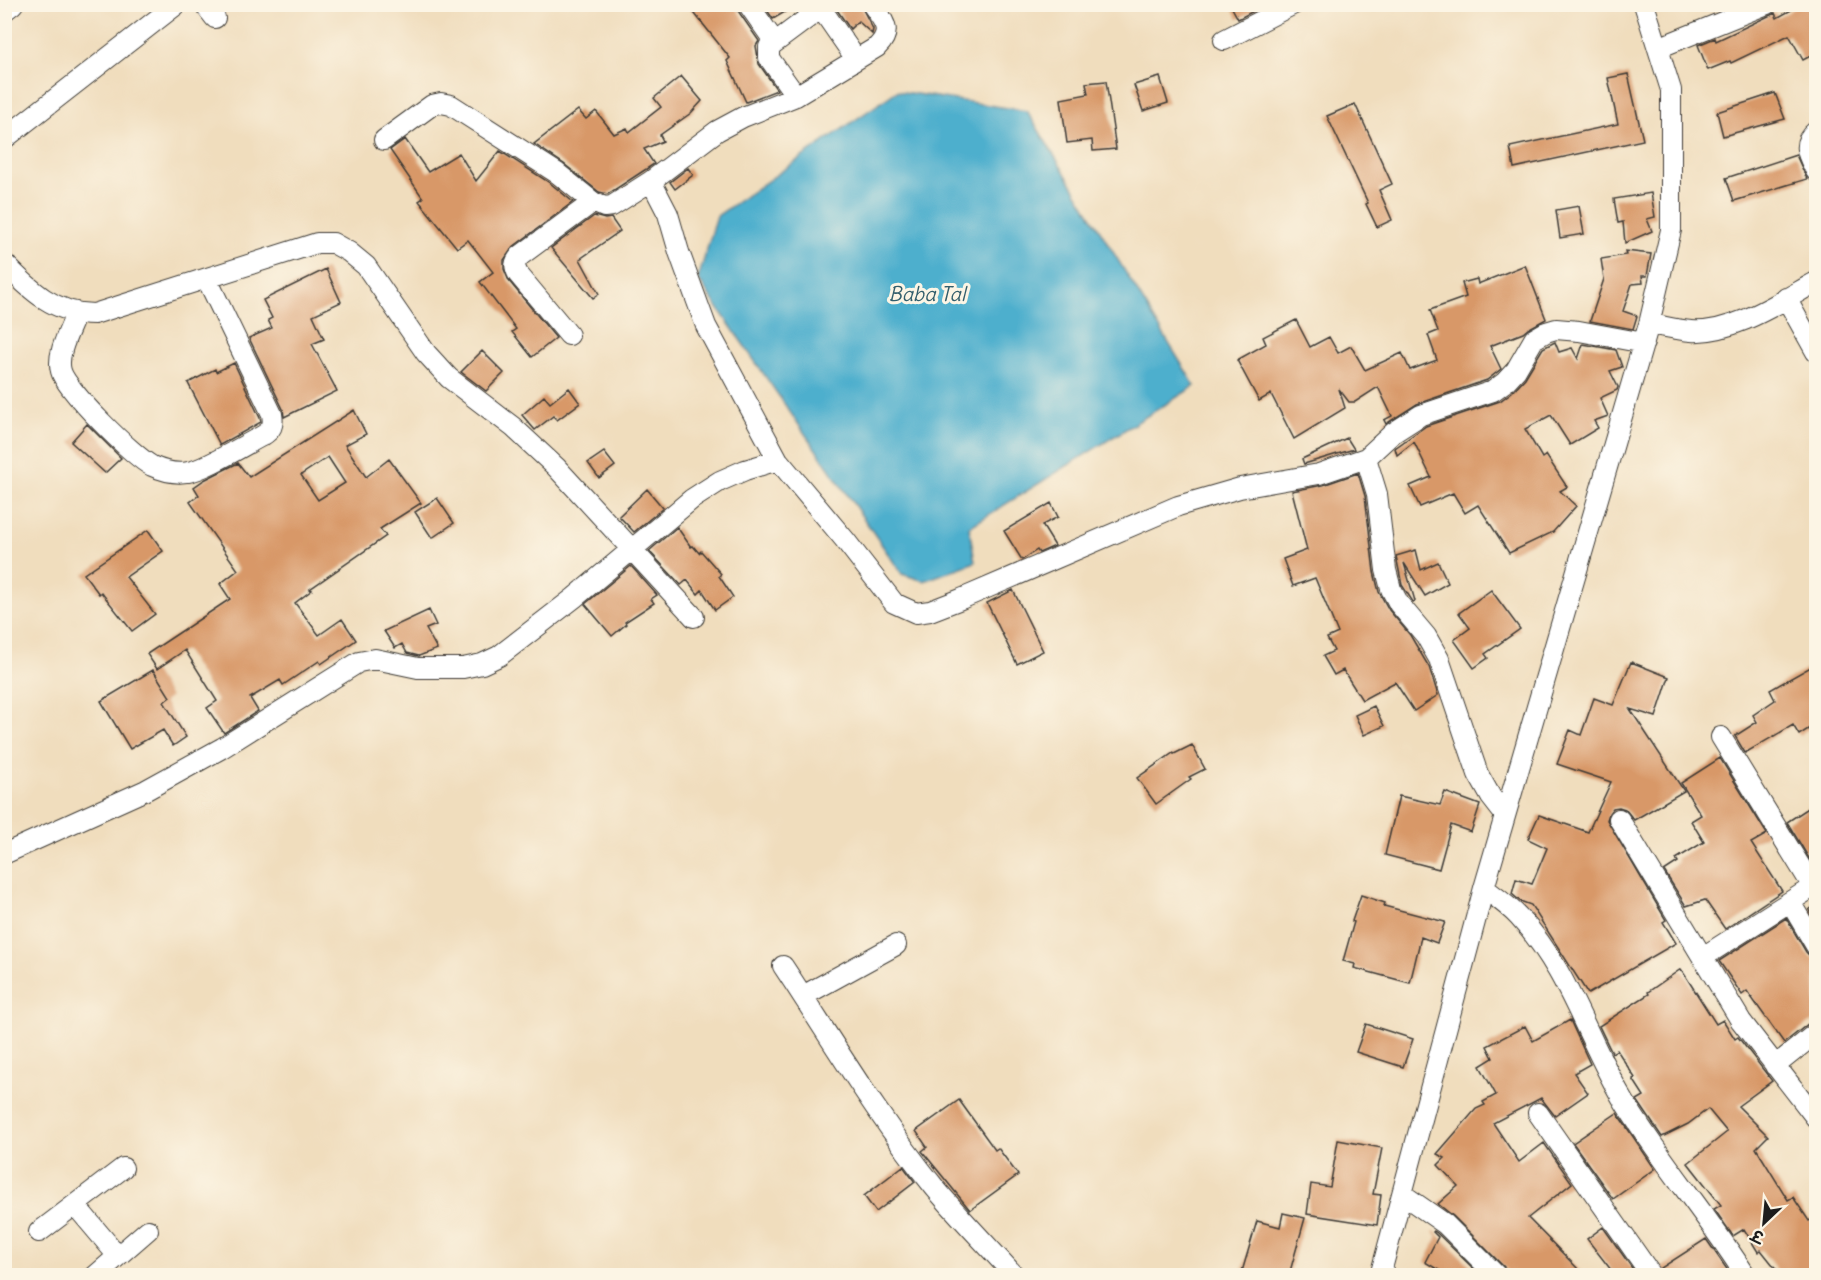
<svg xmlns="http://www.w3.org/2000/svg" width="1821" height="1280" viewBox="0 0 1821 1280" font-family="Delius,'Playpen Sans Deva',sans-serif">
  <rect width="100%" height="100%" fill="#fcf5e5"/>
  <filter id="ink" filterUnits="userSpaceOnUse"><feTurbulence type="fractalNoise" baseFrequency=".0167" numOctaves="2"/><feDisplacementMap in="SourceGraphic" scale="12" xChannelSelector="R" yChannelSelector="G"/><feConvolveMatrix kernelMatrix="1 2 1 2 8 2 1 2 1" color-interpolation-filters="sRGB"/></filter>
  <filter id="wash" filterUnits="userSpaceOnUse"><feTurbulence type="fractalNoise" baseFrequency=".008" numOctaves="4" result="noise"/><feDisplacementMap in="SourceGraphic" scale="24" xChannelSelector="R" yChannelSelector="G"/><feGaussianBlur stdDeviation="1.35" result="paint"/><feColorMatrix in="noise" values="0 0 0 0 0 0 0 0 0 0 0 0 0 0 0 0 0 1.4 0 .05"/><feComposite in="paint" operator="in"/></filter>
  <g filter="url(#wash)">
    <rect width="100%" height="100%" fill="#f0ddbd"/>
    <path fill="#4eafcd" stroke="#356674" stroke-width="1.5" d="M897,91L1027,111L1195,386L969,527L975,562L924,581L902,574L698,279L717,216Z"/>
    <g id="blocks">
      <path fill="#d89868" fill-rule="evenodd" d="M687,4H736L738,11L759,41L756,46L759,64L777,90L746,102L727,61L730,58Z
        M763,4H806L798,10L795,6L773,19Z
        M833,4H860L873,29L872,34L858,21L850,29Z
        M1230,4H1267L1238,19Z
        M1802,4H1816V53L1803,60L1789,35L1731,63L1730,61L1708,70L1698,45L1715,38L1716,41L1775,13L1777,18Z
        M1628,74L1643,140L1514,168L1510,147L1618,124L1608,78Z
        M681,76L702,101L691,113L660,135L663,141L644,149L654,164L608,194L599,192L564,164L534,144L578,110L586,119L596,111L614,134L627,128L629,132L661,107L654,98Z
        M1160,77L1168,103L1143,111L1134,85Z
        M1106,81L1116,149L1093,151L1092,140L1067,143L1061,99L1088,94L1086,83Z
        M1775,93L1785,119L1723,136L1717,112Z
        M1355,104L1392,184L1379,190L1392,220L1377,227L1366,204L1368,203L1327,116Z
        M405,139L428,172L459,153L476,181L500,151L550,183L573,202L513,247L504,260V269L509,281L556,338L532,357L512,332L516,329L480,282L493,272L468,240L457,248L419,201L423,198L390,150Z
        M1796,155L1807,179L1734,201L1726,178Z
        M688,168L693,175L675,189L670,182Z
        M1651,193L1655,217L1647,219L1652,231L1625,243L1623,222L1618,223L1614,199Z
        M1579,206L1584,234L1560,238L1556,210Z
        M594,216L605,219L611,218L620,231L580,259L599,294L593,298L551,248Z
        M1625,251L1651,254L1647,276H1642L1643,283L1632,284L1623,311L1637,316L1633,329L1590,321L1604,279L1601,259L1626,255Z
        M1525,265L1546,319L1528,329L1523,333L1490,346L1501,369L1487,380L1417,404L1386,424L1384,420L1392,416L1378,387L1355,402H1349L1339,389L1345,408L1294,439L1271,394L1259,401L1237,360L1266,344L1263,337L1296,320L1310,347L1329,337L1338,353L1351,346L1365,370L1402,353L1410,370L1437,360L1428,335L1438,331L1430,310L1466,297L1462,283L1477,279L1478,284Z
        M326,269L341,302L313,315L324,339L312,344L337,391L284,417L283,409L249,338L272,328L268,320L272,318L263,300Z
        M1555,342L1559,352L1572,348L1578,359L1583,344L1616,350L1622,367L1610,371L1618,387L1617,390L1600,398L1608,416L1594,421L1598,428L1570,445L1551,415L1525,429L1542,458L1546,455L1567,487L1560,491L1576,506L1553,532L1509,553L1478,505L1465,513L1453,493L1420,507L1410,486L1431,477L1414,442L1397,455L1395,448L1426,426L1500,401L1512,392L1525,378L1543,348Z
        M482,351L504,373L486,391L461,372Z
        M234,363L260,418L261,422L220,445L188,383L215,369L216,372Z
        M569,388L580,403L557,420L553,416L535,430L522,415L544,396L550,403Z
        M354,410L366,434L345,445L366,477L389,459L421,503L380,529L386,536L310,589L312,590L295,603L319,635L342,619L356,640L321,664L319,661L283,685L280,680L250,698L258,711L224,733L207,708L217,701L185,650L157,669L147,654L230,599L220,584L238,570L190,502L199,495L194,487L204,480L238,463L249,477ZM328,457L345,483L318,500L301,475Z
        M87,424L121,458L105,473L71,442Z
        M1347,438L1354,449L1304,464L1302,459Z
        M604,452L615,466L599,478L588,463Z
        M1358,473L1365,496L1374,572L1379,592L1389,610L1410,635L1429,667L1438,695L1414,711L1395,682L1362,700L1343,670L1334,675L1323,656L1334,651L1327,638L1338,633L1315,578L1293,586L1283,559L1307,550L1292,491L1323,485Z
        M647,489L663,508L634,532L619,516Z
        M437,498L454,523L432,538L415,512Z
        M1051,503L1058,517L1042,525L1055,546L1039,553L1037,550L1022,560L1004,531Z
        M677,527L691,547L693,546L699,553L701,551L721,574L719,576L733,597L715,610L702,590L698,594L687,580L681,585L649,551Z
        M148,530L163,551L126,577L155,614L132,631L101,592L99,594L84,574Z
        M1416,550L1421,570L1438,562L1448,583L1425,596L1404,563L1415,601L1413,602L1402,585L1396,556Z
        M631,566L657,595L651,599L654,603L625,622L626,624L612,636L585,604Z
        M1013,590L1043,651L1017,664L987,603Z
        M1491,590L1520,629L1485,654L1488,658L1474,668L1454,640L1470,628L1459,613Z
        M429,610L436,625L426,629L437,649L419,656L407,653L402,644L395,648L384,631Z
        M1631,662L1669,677L1656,717L1630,709L1684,791L1634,820L1625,809L1619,807L1613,808L1609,813L1607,820L1666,920L1663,922L1676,943L1588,994L1531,905L1520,901L1512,894L1516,879L1532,884L1547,848L1528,839L1539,815L1588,832L1611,782L1557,764L1570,730L1581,735L1594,698L1613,705Z
        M1816,664V724L1799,735L1793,725L1745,753L1735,736L1757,722L1753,715L1775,700L1770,690Z
        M153,670L170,697L164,702L186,737L173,746L163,730L130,749L101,701Z
        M1374,706L1384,726L1364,735L1355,715Z
        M1192,745L1205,769L1189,777L1191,779L1156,804L1137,778L1173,753L1174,754Z
        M1720,758L1767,834L1751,843L1782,891L1725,929L1705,900L1686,906L1664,871L1678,862L1676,859L1704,842L1691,821L1701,815L1681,783Z
        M1445,792L1480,805L1471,832L1451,825L1439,869L1385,855L1399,796L1440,805Z
        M1816,803V870L1787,822Z
        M1361,895L1385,903L1384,906L1445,922L1437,943L1421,937L1410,983L1354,968L1355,964L1343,961L1354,922L1352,921Z
        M1816,905V923L1809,910Z
        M1786,918L1806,952L1811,957L1816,958V1020L1808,1024L1784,1043L1747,991L1742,995L1719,961Z
        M1681,969L1716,1024L1723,1020L1735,1039L1738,1037L1772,1081L1738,1106L1768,1136L1756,1148L1788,1200L1793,1197L1809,1221L1816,1216V1275H1781L1761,1250L1758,1252L1744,1229L1733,1236L1714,1209L1721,1205L1688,1163L1727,1132L1708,1109L1688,1124L1662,1137L1637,1100L1644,1096L1633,1079L1635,1078L1617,1050L1612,1053L1599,1026L1649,994L1648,992Z
        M1570,1020L1590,1064L1574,1073L1588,1093L1555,1116L1541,1098L1493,1123L1519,1162L1544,1143L1572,1183L1528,1218L1584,1275H1509L1505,1268L1453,1216L1438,1204L1458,1186L1438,1165L1445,1158L1437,1154L1476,1109L1485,1105L1483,1102L1496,1095L1480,1066L1493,1058L1487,1046L1525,1026L1533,1041Z
        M1366,1024L1413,1039L1403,1067L1356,1052Z
        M959,1100L995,1150L998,1148L1018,1175L970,1210L922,1151L927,1147L916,1131Z
        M1617,1113L1655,1169L1613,1199L1573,1143Z
        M1338,1140L1382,1148L1373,1194L1381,1195L1377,1225L1307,1214L1311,1184L1330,1187Z
        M903,1166L915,1182L876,1212L864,1196Z
        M1283,1213L1305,1218L1289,1275H1241L1257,1221L1280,1227Z
        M1603,1227L1637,1275H1615L1587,1239Z
        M1434,1231L1437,1233L1480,1275H1447L1425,1262L1438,1237L1433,1232Z
        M1706,1239L1731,1275H1664L1661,1268Z"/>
    </g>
  </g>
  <g filter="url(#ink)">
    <use href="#blocks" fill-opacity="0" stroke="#3c3934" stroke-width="1.5"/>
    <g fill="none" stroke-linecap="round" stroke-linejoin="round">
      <g stroke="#3c3934" stroke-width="22">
        <path id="minor" d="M204,4L215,18
          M748,4L774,41
          M818,4L856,59
          M4,11L13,4
          M1224,40L1294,4
          M1658,48L1767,4
          M796,96L769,58V47L820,9
          M1816,131C1800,144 1808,155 1816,171
          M4,139L177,4
          M384,140L432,105L441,103L451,105L557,173L593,202L604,207L612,206L651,181L717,131L743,117L796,96L877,47C894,30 883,21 872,4
          M651,181L668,214L679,252L706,326L778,460L845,540L894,603L916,613L930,611L961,599L1178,506L1240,488L1319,474L1366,458L1393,433L1421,415L1493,391L1505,382L1516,370L1534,339L1546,332L1556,329L1579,331L1644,343
          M4,263C30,290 55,314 94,314L317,243H333L349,252L366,266L426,353L449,378L513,427L556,467L694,617
          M1786,298L1816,352
          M76,314C70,330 56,354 61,371C65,389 134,457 152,466C163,471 176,474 188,472C204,470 246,444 262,436C272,430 274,425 272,414L207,279
          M1649,324C1663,326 1677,330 1691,331C1733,334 1781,301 1816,282
          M569,335L518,274C514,266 514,263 520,256L593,202
          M1366,458L1377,494L1386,570L1391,589L1399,604L1426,636L1439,659L1478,774L1491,797L1505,815
          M1721,737L1813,887
          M1619,819L1741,1021L1816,1118
          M4,854L146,790L222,748L359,662L375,659L418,668H463L482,664L499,656L574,598L692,499L720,481L745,470L778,460
          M1484,888C1496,897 1509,906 1519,917C1569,970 1588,1043 1625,1103C1662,1163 1708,1216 1746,1276
          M1790,902L1816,946
          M1703,957L1816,885
          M783,966C832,1040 878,1118 935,1188C960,1218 988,1246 1015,1276
          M803,996L896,945
          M1775,1066L1816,1033
          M1538,1113L1652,1276
          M1402,1194L1445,1224L1497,1276
          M75,1205L118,1256
          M39,1232L123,1168
          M95,1276L148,1230
          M1380,1276L1484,888L1649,324L1671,230V90L1644,4"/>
      </g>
      <use href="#minor" stroke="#fff" stroke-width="20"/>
    </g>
  </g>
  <g text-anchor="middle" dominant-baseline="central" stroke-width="6" stroke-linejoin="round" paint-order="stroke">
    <g font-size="20" font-style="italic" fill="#325e6c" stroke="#fcf5e5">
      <text x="927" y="293">Baba Tal</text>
    </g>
  </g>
  <rect width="1821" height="1280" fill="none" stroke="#fcf5e5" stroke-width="24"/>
  <g transform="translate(1764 1223) rotate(206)" stroke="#fcf5e5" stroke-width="4.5" paint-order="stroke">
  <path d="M0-4.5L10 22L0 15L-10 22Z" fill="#1c1c1c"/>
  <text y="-9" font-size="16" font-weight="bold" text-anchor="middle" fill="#1c1c1c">उ</text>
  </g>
</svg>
